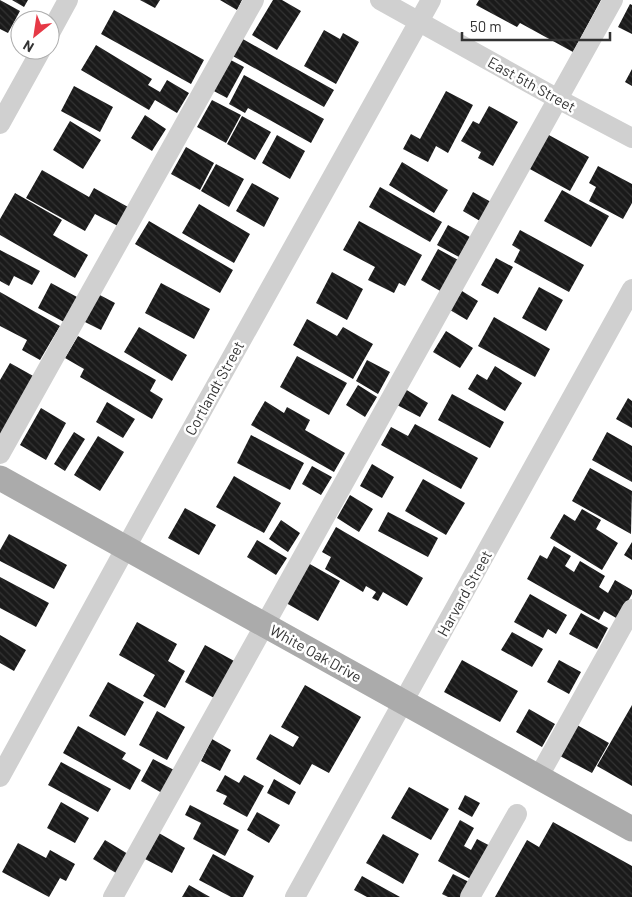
<svg xmlns="http://www.w3.org/2000/svg" width="632" height="897" viewBox="0 0 632 897" font-family="Barlow,sans-serif">
  <defs>
    <pattern id="building-back-hatch" width="6" height="6" patternUnits="userSpaceOnUse" patternTransform="scale(1.25)"><rect width="6" height="6" fill="#1a1a1a"/><path d="M-1 5l2 2M0 0l6 6M5-1l2 2" fill="none" stroke="#333"/></pattern>
  </defs>
  <rect width="100%" height="100%" fill="#fff"/>
  <path fill="url(#building-back-hatch)" d="M0,0L20,11L8,33L0,29Z
    M12,0H28L24,7Z
    M140,0H160L155,8Z
    M220,0H242L237,10Z
    M273,0H282L301,11L277,50L252,35Z
    M479,0H601L573,52L520,23L517,27L476,5Z
    M630,4L632,5V34L618,27Z
    M114,10L204,60L191,84L101,34Z
    M324,30L340,39L343,33L359,42L336,84L304,66Z
    M241,38L334,90L324,107L231,55Z
    M96,45L152,79L148,85L160,92L167,80L189,93L177,113L155,100L149,110L81,70Z
    M227,58L244,67L227,98L210,89Z
    M632,69V86L625,82Z
    M244,75L324,119L311,143L248,108L245,113L229,104Z
    M74,86L113,107L100,132L61,111Z
    M446,91L473,105L448,153L436,146L428,162L403,149L411,134L420,139Z
    M212,100L241,115L226,143L197,127Z
    M489,106L518,122L493,166L478,158L481,152L461,141L473,121L479,124Z
    M145,115L166,129L152,151L131,138Z
    M242,116L271,132L255,160L227,144Z
    M70,121L101,140L83,169L53,150Z
    M547,134L589,157L570,191L528,168Z
    M277,135L305,151L290,179L262,163Z
    M186,147L214,163L200,190L171,174Z
    M402,162L448,190L434,213L389,185Z
    M216,164L244,179L229,207L201,191Z
    M598,166L632,184V203L623,219L589,201L596,187L589,183Z
    M42,170L89,197L94,188L128,207L118,226L95,214L85,231L26,198Z
    M252,183L279,198L264,227L236,211Z
    M380,187L442,222L430,242L369,207Z
    M562,190L609,216L591,247L544,221Z
    M473,192L491,202L480,221L463,211Z
    M15,193L62,220L53,235L88,255L75,278L0,235V219Z
    M199,204L250,234L234,263L182,233Z
    M149,221L233,270L220,293L135,244Z
    M359,221L422,255L405,286L399,283L394,293L368,280L375,267L343,250Z
    M448,225L470,237L459,257L437,245Z
    M520,230L584,265L569,292L514,262L520,250L512,245Z
    M438,249L460,261L442,292L421,280Z
    M0,250L40,271L32,285L14,276L9,286L0,281Z
    M496,258L513,267L498,294L481,285Z
    M332,272L363,289L347,320L316,303Z
    M51,283L77,297L64,322L38,308Z
    M161,283L210,309L194,339L145,313Z
    M539,287L563,300L546,331L522,318Z
    M462,291L478,301L467,320L450,310Z
    M0,292L60,326L40,360L22,350L27,340L0,326Z
    M96,293L115,303L101,330L81,320Z
    M494,317L550,349L535,377L478,346Z
    M307,319L337,336L343,327L373,344L353,379L293,345Z
    M139,327L187,355L172,381L124,352Z
    M446,331L473,348L460,368L433,352Z
    M78,336L156,380L150,391L163,399L152,419L80,377L84,369L65,358Z
    M297,356L347,383L329,415L280,387Z
    M367,360L390,372L378,394L356,381Z
    M10,363L35,377L0,436V380Z
    M495,366L522,383L505,411L468,389L477,374L487,380Z
    M358,385L377,397L365,417L346,405Z
    M405,389L428,403L420,417L397,405Z
    M452,394L504,422L490,448L438,420Z
    M628,398L632,401V428L616,419Z
    M265,401L284,413L287,407L310,420L305,430L345,453L334,472L251,425Z
    M107,402L135,419L123,438L96,422Z
    M41,408L66,423L46,460L20,445Z
    M415,424L478,458L461,489L381,445L391,427L408,436Z
    M74,432L85,439L65,471L54,464Z
    M607,432L632,446V482L592,460Z
    M251,435L304,463L290,490L237,463Z
    M98,436L124,452L100,491L74,475Z
    M372,464L394,477L382,498L360,486Z
    M312,466L332,477L321,495L302,484Z
    M590,468L632,491L631,534L572,501Z
    M234,476L281,503L264,533L216,507Z
    M423,479L465,503L446,535L405,511Z
    M350,495L373,509L359,532L337,518Z
    M185,508L216,525L199,555L168,538Z
    M582,509L601,520L596,529L618,543L602,570L550,538L564,514L575,521Z
    M388,512L438,538L428,557L378,531Z
    M281,520L300,533L288,552L269,539Z
    M336,527L423,578L407,606L383,592L378,601L372,598L376,592L366,586L363,592L325,569L331,557L322,552Z
    M9,534L67,565L54,589L0,561V550Z
    M257,540L287,558L276,575L247,557Z
    M632,542V560L624,555Z
    M554,546L571,556L565,566L574,572L580,561L605,576L599,587L608,593L615,580L632,590V594L618,619L604,611L599,620L527,579L540,555L547,559Z
    M308,563L340,581L318,621L286,603Z
    M0,577L49,603L36,627L0,608Z
    M530,594L567,615L556,634L548,629L543,638L514,622Z
    M581,613L608,628L597,649L569,634Z
    M137,622L177,644L168,661L185,671L165,708L143,696L155,675L119,655Z
    M512,632L543,649L532,667L501,650Z
    M0,635L26,650L14,671L0,663Z
    M205,645L236,662L216,699L185,682Z
    M462,660L518,691L500,722L444,692Z
    M559,660L581,672L569,694L547,682Z
    M108,682L144,702L125,736L89,716Z
    M305,685L361,717L329,773L312,764L300,785L256,759L270,734L293,747L299,737L281,727Z
    M632,705V786L597,766Z
    M529,709L555,724L542,747L516,732Z
    M157,711L185,727L167,760L139,745Z
    M577,725L609,743L592,773L560,756Z
    M78,726L126,753L122,759L141,770L130,790L63,753Z
    M212,739L231,750L220,771L201,761Z
    M153,759L174,770L162,793L141,781Z
    M61,762L111,789L98,812L48,785Z
    M225,775L239,783L244,775L264,786L247,817L223,804L227,796L216,791Z
    M274,779L296,792L289,805L267,793Z
    M409,787L449,809L431,840L391,818Z
    M465,795L480,803L472,817L458,809Z
    M61,802L89,818L75,843L47,828Z
    M190,805L239,830L225,856L193,839L201,823L185,815Z
    M257,812L280,825L269,843L247,830Z
    M460,820L474,828L464,846L471,850L477,839L494,848L476,882L438,861Z
    M553,822L632,866V897H495L527,840L539,847Z
    M157,832L185,848L172,873L143,858Z
    M383,834L419,854L403,884L366,863Z
    M105,840L128,854L116,873L93,859Z
    M18,843L46,858L50,850L75,864L66,881L60,878L49,897L2,872Z
    M213,854L254,876L243,897H231L199,880Z
    M453,874L471,883L463,897H448L442,894Z
    M362,876L400,897H367L354,890Z
    M189,885L210,897H182Z"/>
  <g fill="none" stroke-linecap="round" stroke-linejoin="round">
    <path stroke="#d0d0d0" stroke-width="20" d="M380,0L558,99L632,138
      M50,33L68,0
      M0,124L41,50
      M0,454L254,0
      M539,776L632,609
      M0,777L141,520L431,0
      M113,897L613,0
      M295,897L632,289
      M470,897L517,814"/>
    <path stroke="#ababab" stroke-width="25" d="M0,478L632,829"/>
  </g>
  <g text-anchor="middle" dominant-baseline="central" stroke-width="5" stroke-linejoin="round" paint-order="stroke">
    <g font-size="15" fill="#333" stroke="#fff">
      <text transform="translate(532 84) rotate(29)">East 5th Street</text>
      <text transform="translate(214 388) rotate(-61)">Cortlandt Street</text>
      <text transform="translate(464 593) rotate(-61)">Harvard Street</text>
      <text transform="translate(316 653) rotate(29)">White Oak Drive</text>
    </g>
  </g>
  <g transform="translate(35 35) rotate(210)"><circle r="24" fill="#ffffff" stroke="#adadad"/>
  <path d="M0-4L9 19L0 12L-9 19Z" fill="#e63946"/>
  <text y="-8" font-size="14" font-weight="bold" text-anchor="middle" fill="#333333">N</text>
  </g>
  <path d="M462 32v8h148v-8" fill="none" stroke="#333333" stroke-width="2.5"/>
  <text x="470" y="32" font-size="15" fill="#333333" stroke="#ffffff" stroke-width="4" paint-order="stroke">50 m</text>
</svg>
